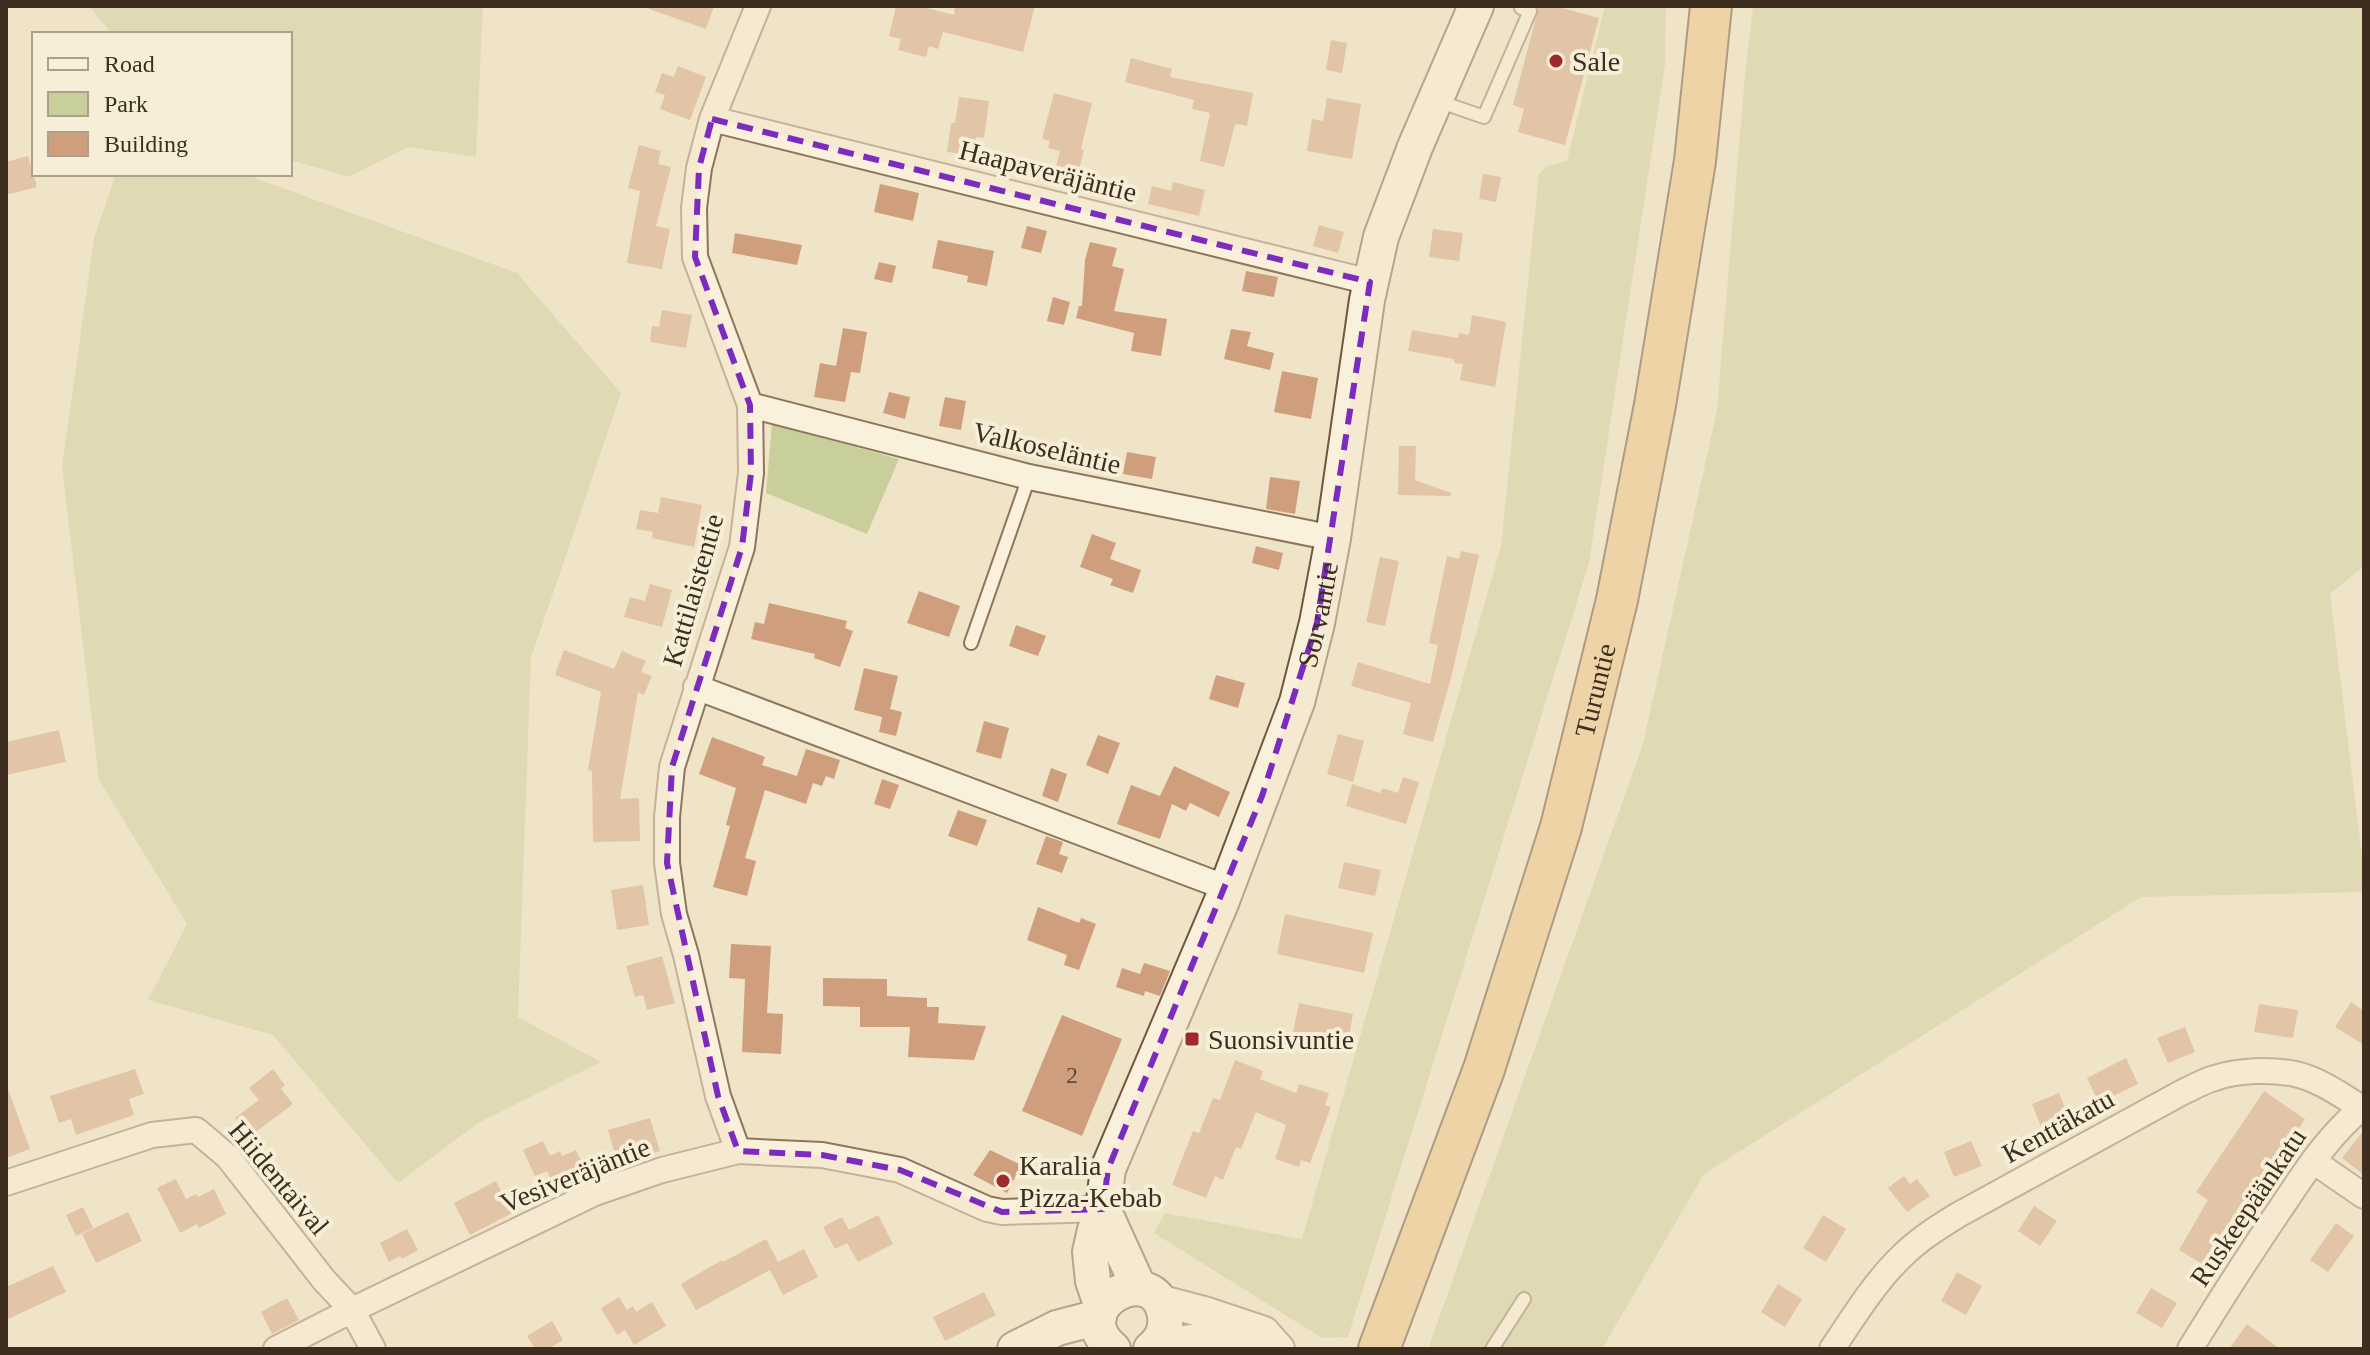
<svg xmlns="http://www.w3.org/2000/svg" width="2370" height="1355" viewBox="0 0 2370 1355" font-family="Georgia,serif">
  <rect width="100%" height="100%" fill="#f0e4c8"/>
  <path fill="#c9cf9b" d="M89,6H483L476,157L408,147L349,177L290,160V34H112Z
    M1605,6H1666L1665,65L1589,563L1348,1337L1322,1338L1154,1233L1165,1213L1302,1239L1501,546L1539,174L1547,166L1567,161Z
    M1753,6H2364V566L2330,594L2364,873V892L2141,897L1704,1174L1602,1349H1428L1643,744L1717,410L1745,75Z
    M116,174H244L517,273L621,393L531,658L518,1017L601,1062L478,1123L398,1183L273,1035L148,1000L187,924L99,780L62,467L94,238Z
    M772,424L899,459L867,534L766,493Z"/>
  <path fill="#cf9f7d" d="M650,6H714L706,29L649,9Z
    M896,6H919L954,15L955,6H1035L1023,52L943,32L938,49L929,46L926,57L898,50L901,39L889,36Z
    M1539,6H1555L1599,18L1565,145L1518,132L1524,109L1513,105Z
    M1331,40L1347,43L1342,73L1326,70Z
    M1131,58L1172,69L1170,77L1253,93L1247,126L1235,124L1224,167L1200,161L1210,113L1192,109L1194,100L1125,82Z
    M678,66L706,77L690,120L660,109L665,95L655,92L662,73L674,77Z
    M1054,93L1092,103L1081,149L1084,150L1076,181L1054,175L1060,151L1048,148L1050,141L1042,139Z
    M959,97L989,101L984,138L976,137L974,155L947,152L951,123H955Z
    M1327,98L1361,104L1352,159L1307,151L1312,119L1323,121Z
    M639,145L661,151L658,164L671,167L656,226L670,229L662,269L627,263L640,191L628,188Z
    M28,156L37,187L6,195V162Z
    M1483,174L1501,177L1496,202L1479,199Z
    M1173,182L1205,190L1199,216L1148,204L1152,186L1171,191Z
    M880,184L919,193L913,221L874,212Z
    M1319,225L1344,232L1338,253L1313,246Z
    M1027,226L1047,231L1041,253L1021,248Z
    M1433,229L1463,233L1459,261L1429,257Z
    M735,233L802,245L797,265L732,253Z
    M938,240L994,251L987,286L967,282L968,276L932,268Z
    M1090,242L1117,248L1112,266L1124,269L1114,311L1167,319L1161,356L1131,351L1134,333L1076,318L1079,306H1082L1085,260Z
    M879,262L896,266L892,283L874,279Z
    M1246,271L1278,277L1274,297L1242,291Z
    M1053,297L1070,302L1064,325L1047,321Z
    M662,310L692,315L686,348L650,342L652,326L659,327Z
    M1472,315L1506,322L1495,387L1460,380L1463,364L1454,363V359L1408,351L1412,330L1458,338L1459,333L1469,335Z
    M843,328L867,332L860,373L851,372L845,402L814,397L820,363L836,366Z
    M1231,329L1251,332L1247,346L1274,353L1270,370L1224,359Z
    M1282,371L1318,378L1311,419L1274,412Z
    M889,392L910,397L905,419L883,413Z
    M945,397L966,401L961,430L939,426Z
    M1399,446H1416L1415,480L1451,493V496L1398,495Z
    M1127,452L1156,457L1152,479L1123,474Z
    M1270,477L1300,481L1295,514L1266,509Z
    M661,497L702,505L694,547L652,538L653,532L636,529L640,510L658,513Z
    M1092,534L1116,543L1110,559L1141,570L1133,593L1110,585L1113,579L1080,567Z
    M1256,546L1283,553L1279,570L1252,563Z
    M1461,551L1479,555L1452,674L1433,742L1403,734L1411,703L1351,686L1358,662L1430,684L1438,645L1429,643L1447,556L1459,559Z
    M1380,557L1399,561L1385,626L1366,622Z
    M650,584L672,590L662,627L624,617L630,597L645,601Z
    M919,591L960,606L949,637L907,623Z
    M769,603L847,621L845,628L853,631L840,667L814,658L815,654L751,639L755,622L764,624Z
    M1016,625L1046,636L1038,656L1009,646Z
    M564,650L614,669L622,651L646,661L641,672L652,676L644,695L638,692L620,799L639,798L640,841L593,842L592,771L588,770L601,692L555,675Z
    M864,668L898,676L890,709L902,712L896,736L879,732L882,717L854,710Z
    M1216,675L1245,683L1238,708L1209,699Z
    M984,721L1009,728L1001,759L976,752Z
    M59,730L66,762L6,775V742Z
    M1338,734L1364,741L1353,782L1327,774Z
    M1098,735L1120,743L1108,774L1086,765Z
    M712,737L765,757L762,765L797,776L806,749L840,760L834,779L826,776L822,786L813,783L806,804L765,790L745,858L756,861L747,896L713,887L730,826L726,825L736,788L699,774Z
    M1174,766L1230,792L1219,817L1190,803L1186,811L1172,804L1160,839L1117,824L1131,785L1160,796Z
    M1051,768L1067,774L1058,802L1042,796Z
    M1403,777L1419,782L1406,824L1346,806L1352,784L1380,793L1383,788L1398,793Z
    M882,779L899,785L890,809L874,804Z
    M958,810L987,820L977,846L948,836Z
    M1046,836L1063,842L1059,854L1068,857L1062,873L1036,864Z
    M1344,862L1381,870L1375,896L1338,888Z
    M643,885L649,925L617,930L611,890Z
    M1038,907L1079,923L1081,918L1096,924L1079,970L1064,965L1067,955L1027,940Z
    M1285,914L1373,933L1364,973L1277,954Z
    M731,944L771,946L767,1013L783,1014L781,1054L742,1052L745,979L729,978Z
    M662,956L675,1003L647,1010L643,995L635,997L626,966Z
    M1144,963L1170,971L1160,996L1145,991L1144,996L1116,987L1122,968L1140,974Z
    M823,978L887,979V996L927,998V1007H939L938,1023L986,1026L974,1060L908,1057L910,1027H860V1007L823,1006Z
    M2351,1002L2364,1011V1045L2335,1027Z
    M1299,1003L1353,1014L1346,1053L1291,1042Z
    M2259,1004L2298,1010L2293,1038L2254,1032Z
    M1062,1015L1122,1039L1082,1136L1022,1111Z
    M2185,1027L2195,1052L2168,1063L2157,1038Z
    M2126,1058L2138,1084L2099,1103L2087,1078Z
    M1235,1060L1263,1071L1260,1079L1296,1093L1299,1084L1329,1093L1325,1105L1331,1107L1310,1163L1301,1160L1299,1167L1275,1159L1286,1125L1256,1112L1241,1149L1236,1147L1223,1180L1215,1176L1206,1198L1172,1185L1193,1131L1199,1133L1213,1098L1220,1100Z
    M135,1069L144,1094L129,1099L134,1115L76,1135L71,1119L59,1123L50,1096Z
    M273,1069L285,1085L281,1089L293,1104L249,1137L235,1118L259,1100L249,1088Z
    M6,1089H8L30,1149L6,1158Z
    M2264,1091L2305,1119L2237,1219L2233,1216L2204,1265L2179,1250L2208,1200L2196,1192Z
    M2059,1093L2069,1118L2042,1129L2032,1104Z
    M650,1118L660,1151L618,1164L608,1130Z
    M2364,1130V1175L2342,1158Z
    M543,1141L550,1156L560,1151L562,1156L576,1150L588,1175L556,1190L547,1171L535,1176L523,1150Z
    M1971,1141L1982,1166L1954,1177L1944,1152Z
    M990,1150L1021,1165L1007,1193L973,1175Z
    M1904,1176L1910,1184L1917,1179L1930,1196L1907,1212L1888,1188Z
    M176,1179L186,1199L196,1194L198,1197L214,1189L226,1214L199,1228L197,1224L180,1233L157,1188Z
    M496,1181L512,1213L470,1235L454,1203Z
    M2034,1206L2057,1221L2040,1246L2018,1231Z
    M83,1207L93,1228L76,1236L66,1215Z
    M128,1212L142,1241L96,1263L82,1234Z
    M878,1215L893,1244L858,1262L847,1243L835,1249L823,1227L842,1217L849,1230Z
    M1823,1215L1846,1229L1826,1262L1803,1248Z
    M2336,1223L2354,1236L2328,1272L2310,1260Z
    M407,1229L418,1250L402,1259L400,1256L389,1262L380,1243Z
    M766,1239L778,1262L804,1249L818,1277L783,1295L770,1270L696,1310L681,1284L722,1260L723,1262Z
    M53,1266L66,1292L6,1320V1287Z
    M1957,1272L1982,1286L1966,1315L1941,1301Z
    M1778,1284L1802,1299L1785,1327L1761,1312Z
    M2151,1288L2177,1303L2162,1328L2136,1313Z
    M984,1292L996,1315L945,1341L933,1317Z
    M619,1297L627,1310L633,1306L636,1312L652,1302L666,1326L634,1345L625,1330L617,1335L601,1308Z
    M287,1298L299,1320L272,1334L261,1312Z
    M552,1321L563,1340L548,1349H535L527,1336Z
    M2247,1324L2280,1349H2229Z"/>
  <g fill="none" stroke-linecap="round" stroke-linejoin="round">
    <g stroke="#8d765c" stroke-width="16">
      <path id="service" d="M1438,101L1484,117L1530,11L1521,8L1522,6
        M971,643L1029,477
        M1492,1349L1524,1299"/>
    </g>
    <g stroke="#8d765c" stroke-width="28">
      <path id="minor" d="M712,119L1370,282
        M750,405L1029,477L1333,538
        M696,687L1227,888
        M738,1151L718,1096L686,955L674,914L667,863V817L672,767L742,547L751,473L750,405L695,257L694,208L699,168L712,119L758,6
        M2313,1161L2364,1196
        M6,1183L152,1135L196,1130L228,1157L324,1280L352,1310L373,1349
        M276,1349L352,1310L595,1193L662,1170L738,1151L822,1155L900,1170L987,1209L1002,1212L1103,1209
        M1832,1349C1852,1319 1875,1282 1901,1257C1918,1240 1937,1228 1958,1215L2181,1093C2192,1088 2203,1081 2215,1078C2238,1070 2271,1069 2295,1074C2319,1079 2342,1096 2362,1108
        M2190,1349C2221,1299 2252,1250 2285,1202C2308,1167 2331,1133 2364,1106"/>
    </g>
    <g stroke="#8d765c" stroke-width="34">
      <path id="tertiary" d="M1158,1300L1204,1312L1264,1332L1279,1349
        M1157,1345L1198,1339L1256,1349"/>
    </g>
    <g stroke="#6f573f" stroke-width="38">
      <g id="secondary">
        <path d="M1103,1209L1139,1288"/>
        <path id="s1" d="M1102,1307L1093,1281L1090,1252L1095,1230L1103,1209L1108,1169L1221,903L1297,702L1317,623L1333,538L1367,300L1381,237L1415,147L1476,6"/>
        <path d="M1015,1349L1057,1328L1099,1317"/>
        <path d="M1113,1349C1062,1306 1156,1256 1165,1316C1167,1329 1161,1341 1151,1349"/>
      </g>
    </g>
    <g stroke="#5b4430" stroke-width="44">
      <g id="trunk">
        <path id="s2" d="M1379,1349L1484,1069L1561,827L1617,600L1655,405L1695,161L1711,6"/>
      </g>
    </g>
    <use href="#service" stroke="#faf1dc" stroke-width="12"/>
    <use href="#minor" stroke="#faf1dc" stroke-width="24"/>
    <use href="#tertiary" stroke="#faf1dc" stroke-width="30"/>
    <use href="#secondary" stroke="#faf1dc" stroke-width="34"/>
    <use href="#trunk" stroke="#eabe7c" stroke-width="40"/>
  </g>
  <path d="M0 0H2370V1355H0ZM712,119L1370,282L1317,623L1262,796L1108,1169L1103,1209L1002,1212L900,1170L822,1155L738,1151L718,1096L667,863L672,767L742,547L751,473L750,405L695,257L699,168Z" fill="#f0e4c8" fill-opacity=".55" fill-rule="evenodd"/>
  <path fill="none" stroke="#7b2cbf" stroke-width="6" stroke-dasharray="16 10" stroke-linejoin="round" d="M712,119L1370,282L1317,623L1262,796L1108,1169L1103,1209L1002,1212L900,1170L822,1155L738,1151L718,1096L667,863L672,767L742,547L751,473L750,405L695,257L699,168Z"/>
  <g fill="#9e2a2b" stroke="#f7eed8" stroke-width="3">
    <circle cx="1556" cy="61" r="8"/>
    <rect x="1184" y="1031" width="16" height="16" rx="4"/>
    <circle cx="1003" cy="1181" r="8"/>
  </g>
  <g text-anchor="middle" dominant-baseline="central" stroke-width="8" stroke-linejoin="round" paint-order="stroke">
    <g font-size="24" fill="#624a37">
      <text x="1072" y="1075">2</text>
    </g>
    <g font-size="28" fill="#3d2e20" stroke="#f7eed8" text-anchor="start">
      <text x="1572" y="61">Sale</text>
      <text x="1208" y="1039">Suonsivuntie</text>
      <text x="1019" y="1165">Karalia<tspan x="1019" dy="32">Pizza-Kebab</tspan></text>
    </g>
    <g font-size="28" fill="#3d2e20" stroke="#f7eed8">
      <text transform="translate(1048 171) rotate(14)">Haapaveräjäntie</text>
      <text transform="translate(1047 448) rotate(13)">Valkoseläntie</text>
      <text transform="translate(693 590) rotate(-74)">Kattilaistentie</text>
      <text stroke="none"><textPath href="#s1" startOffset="736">Sorvantie</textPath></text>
      <text stroke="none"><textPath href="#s2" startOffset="694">Turuntie</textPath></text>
      <text transform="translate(2058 1126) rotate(-29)">Kenttäkatu</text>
      <text transform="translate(575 1175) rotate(-22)">Vesiveräjäntie</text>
      <text transform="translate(279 1178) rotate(50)">Hiidentaival</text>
      <text transform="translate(2248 1207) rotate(-56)">Ruskeepäänkatu</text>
    </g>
  </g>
  <rect width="2370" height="1355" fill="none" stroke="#3d2e20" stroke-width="16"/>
  <rect x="32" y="32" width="260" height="144" fill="#f7eed8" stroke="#ada18e" stroke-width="2"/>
  <rect x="48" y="58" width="40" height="12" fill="#faf1dc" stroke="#ada18e" stroke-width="2"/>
  <text x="104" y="72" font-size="24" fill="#3d2e20">Road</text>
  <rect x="48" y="92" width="40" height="24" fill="#c9cf9b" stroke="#ada18e" stroke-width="2"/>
  <text x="104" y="112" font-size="24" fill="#3d2e20">Park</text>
  <rect x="48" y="132" width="40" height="24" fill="#cf9f7d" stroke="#ada18e" stroke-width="2"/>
  <text x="104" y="152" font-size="24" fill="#3d2e20">Building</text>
</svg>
